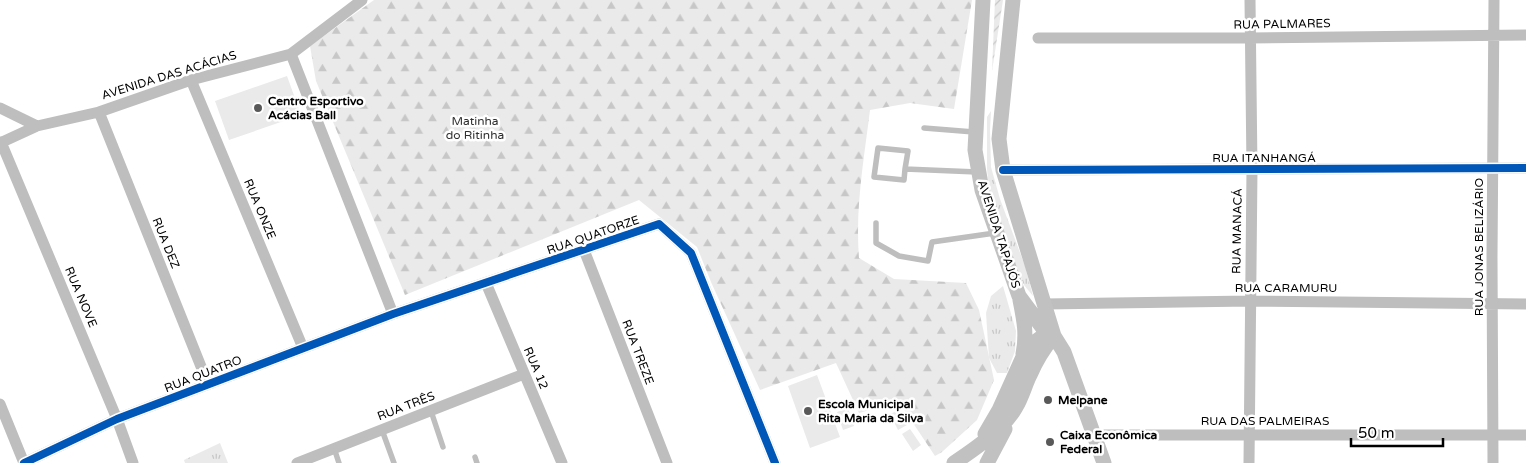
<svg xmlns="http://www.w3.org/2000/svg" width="1526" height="463" viewBox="0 0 1526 463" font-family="'Varela Round',sans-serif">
  <defs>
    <pattern id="grass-tufts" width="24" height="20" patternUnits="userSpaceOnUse" patternTransform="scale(1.25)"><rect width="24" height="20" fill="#eaeaea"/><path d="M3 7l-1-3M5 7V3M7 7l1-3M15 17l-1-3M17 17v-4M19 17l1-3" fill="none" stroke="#c7c7c7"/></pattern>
    <pattern id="forest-firs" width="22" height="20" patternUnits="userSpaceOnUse" patternTransform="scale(1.25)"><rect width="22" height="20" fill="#eaeaea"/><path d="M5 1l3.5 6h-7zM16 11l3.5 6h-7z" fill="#c7c7c7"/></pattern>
    <pattern id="garden-furrows" width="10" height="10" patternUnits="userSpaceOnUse" patternTransform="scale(1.25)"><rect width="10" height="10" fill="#eaeaea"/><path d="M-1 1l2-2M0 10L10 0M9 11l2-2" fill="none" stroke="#c7c7c7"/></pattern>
  </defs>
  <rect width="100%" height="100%" fill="#fff"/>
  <path fill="url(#grass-tufts)" d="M991,111L990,130L991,167L1000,199L1025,266L1033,296L1024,285L1004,236L989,189L987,169V117Z
    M1003,286L1016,331L1015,351L1007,373H997L989,358L986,313L991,296Z
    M220,443L228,463H185L184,460Z"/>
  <path fill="url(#forest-firs)" d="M374,0H972L954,109L910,103L870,110C864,159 855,208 859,258L894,279L966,283L979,310L994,380L977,420L942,452L935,456L899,402L859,413L836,363L760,390L711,282L697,247L639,200L405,295L316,81L310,46Z"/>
  <path fill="url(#garden-furrows)" d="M995,0H1003L992,71Z"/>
  <path fill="#eaeaea" d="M287,76L301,115L229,140L215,101Z
    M817,375L840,437L810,448L788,386Z
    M848,408L854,426L843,430L837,412Z
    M899,410L907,425L898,430L890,414Z
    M910,429L921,445L913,451L902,434Z"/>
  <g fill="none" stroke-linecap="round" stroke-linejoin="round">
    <path stroke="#bebebe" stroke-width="5.5" d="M924,128L974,132
      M905,169L904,180L874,177L878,148L908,151L905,169L977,172
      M876,223V243L899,256L928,261L932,242L995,233
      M431,411L443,447
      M382,430L394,463
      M334,448L339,463
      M475,457L477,463"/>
    <path stroke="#bebebe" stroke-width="11" d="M1038,38H1249L1526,35
      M291,54L393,314
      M191,80L303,348
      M0,108L37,126
      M99,112L208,384
      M1,142L117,419L133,463
      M0,143L37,126L99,112L191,80L291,54L362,0
      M1003,170L1526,168
      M584,250L667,463
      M486,283L562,463
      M1045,304L1250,301L1526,304
      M0,404L24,463
      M1094,435H1526
      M24,463L117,419L393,314L659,224L691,253L775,463
      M297,463L524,374
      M1249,463L1252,169L1250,0
      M1493,463L1492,257L1494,0"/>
    <path stroke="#c1c1c1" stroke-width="15" d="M983,0L975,150L982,190L1019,296L1045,331L1053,335
      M1013,0L999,139L1003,170L1054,336L1064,352L1104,463
      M1020,300C1024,320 1027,334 1023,354
      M985,434L999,410L1027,348L1043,336H1054
      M954,463C976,448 1003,430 1016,407C1022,397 1025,385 1030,375C1036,361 1044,348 1054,336
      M987,463L1005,429"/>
    <g stroke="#fff" stroke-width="11">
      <path id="cycleway" d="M1003,170L1526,168
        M24,463L117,419L393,314L659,224L691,253L775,463"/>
    </g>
    <use href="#cycleway" stroke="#0057b8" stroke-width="8"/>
  </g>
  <g fill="#595959" stroke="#fff" stroke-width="2">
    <circle cx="258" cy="108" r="5"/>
    <circle cx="1048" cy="400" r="5"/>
    <circle cx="808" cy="411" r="5"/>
    <circle cx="1050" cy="442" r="5"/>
  </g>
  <g text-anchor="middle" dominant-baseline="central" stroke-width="5" stroke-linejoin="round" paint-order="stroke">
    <g font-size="12" fill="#000" stroke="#fff">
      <text transform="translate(1282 24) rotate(-1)">RUA PALMARES</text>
      <text transform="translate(169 75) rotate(-17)">AVENIDA DAS ACÁCIAS</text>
      <text x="1264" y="158">RUA ITANHANGÁ</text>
      <text transform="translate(260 209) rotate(67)">RUA ONZE</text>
      <text transform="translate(1237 231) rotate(-89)">RUA MANACÁ</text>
      <text transform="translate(999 234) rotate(72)">AVENIDA TAPAJÓS</text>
      <text transform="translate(593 235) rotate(-19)">RUA QUATORZE</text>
      <text transform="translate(166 243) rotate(68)">RUA DEZ</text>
      <text transform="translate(1479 247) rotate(-90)">RUA JONAS BELIZÁRIO</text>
      <text x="1286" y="288">RUA CARAMURU</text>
      <text transform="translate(81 297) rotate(67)">RUA NOVE</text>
      <text transform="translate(638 352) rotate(69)">RUA TREZE</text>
      <text transform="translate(536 368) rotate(67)">RUA 12</text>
      <text transform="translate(203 374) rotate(-21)">RUA QUATRO</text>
      <text transform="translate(406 406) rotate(-21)">RUA TRÊS</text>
      <text x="1265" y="421">RUA DAS PALMEIRAS</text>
    </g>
    <g font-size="12" font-weight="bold" fill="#000" stroke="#fff" text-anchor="start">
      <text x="268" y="101">Centro Esportivo<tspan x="268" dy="14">Acácias Ball</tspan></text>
      <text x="1058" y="400">Melpane</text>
      <text x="818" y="404">Escola Municipal<tspan x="818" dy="14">Rita Maria da Silva</tspan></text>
      <text x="1060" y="435">Caixa Econômica<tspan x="1060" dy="14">Federal</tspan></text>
    </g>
    <g font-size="12" fill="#2f2f2f" stroke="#fff">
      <text x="475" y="121">Matinha<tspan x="475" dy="14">do Ritinha</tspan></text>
    </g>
  </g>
  <path d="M1351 438v8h92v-8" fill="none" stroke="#000000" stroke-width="2.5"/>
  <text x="1358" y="438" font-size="15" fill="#000000" stroke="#ffffff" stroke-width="4" paint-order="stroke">50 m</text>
</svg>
